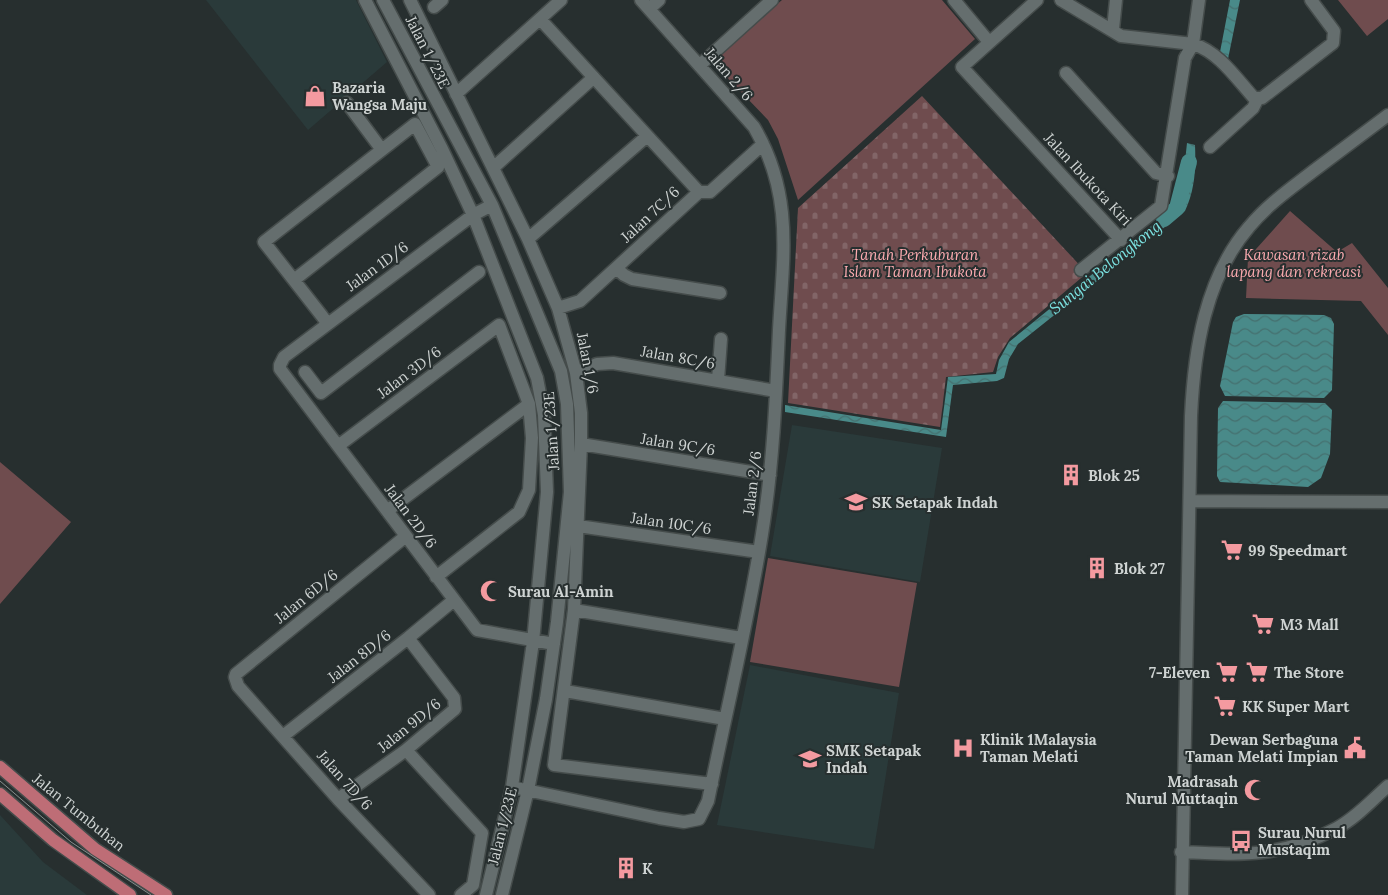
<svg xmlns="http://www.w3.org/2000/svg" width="1388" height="895" viewBox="0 0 1388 895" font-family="Lora,serif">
  <defs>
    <pattern id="cemetery-stones" width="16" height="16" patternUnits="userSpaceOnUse" patternTransform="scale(1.25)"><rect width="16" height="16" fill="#6f4c4e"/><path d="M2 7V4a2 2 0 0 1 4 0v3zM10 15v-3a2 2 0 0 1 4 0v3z" fill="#826567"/></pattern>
    <pattern id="water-waves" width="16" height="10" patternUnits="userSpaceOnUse" patternTransform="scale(1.25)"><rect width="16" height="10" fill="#498a89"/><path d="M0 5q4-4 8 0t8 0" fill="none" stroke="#45706f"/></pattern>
  </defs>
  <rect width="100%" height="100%" fill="#272f2f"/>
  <path fill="#2a3a3a" d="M206,0H356L387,62L308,130Z
    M792,425L942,448L920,582L770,556Z
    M750,665L899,693L874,849L717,825Z
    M0,815L43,862L87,895H0Z"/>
  <path fill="url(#cemetery-stones)" d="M922,96L1087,273L1010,338L998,357L993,372L946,377L940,427L788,403L798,208Z"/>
  <path fill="#6f4c4e" d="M782,0H942L975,39L798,200L778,139L768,120L716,66L717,55Z
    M1338,0H1388V19L1367,36Z
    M1290,211L1337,252L1352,243L1388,288V335L1361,301L1246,298L1248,258Z
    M0,462L71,522L0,604Z
    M768,558L917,583L899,687L750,662Z"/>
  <path fill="url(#water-waves)" d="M1230,0H1240L1228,59L1220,52Z
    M1187,143L1195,145C1196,168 1195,190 1185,211L1018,344L1009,359L1004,378L997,381L953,385L946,437L785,412V405L941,430L948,377L996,374L999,360L1009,342L1176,206L1181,199Z
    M1244,314L1324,315L1331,318L1334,324L1332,390L1324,398L1225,396L1220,386L1233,322L1236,317Z
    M1223,401L1325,403L1332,410L1330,454L1321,478L1308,487L1220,482L1217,476L1218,408Z"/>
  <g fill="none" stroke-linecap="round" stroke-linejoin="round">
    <path stroke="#498a89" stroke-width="16" d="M1164,219L1177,208L1189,162"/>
    <g stroke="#454c4b" stroke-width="15">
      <path id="minor" d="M365,0L442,149L473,215L537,378L544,415L547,492L533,642L512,787L486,895
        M383,0L492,205L561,371L567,404L570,492L557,622L546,699L528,790L502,895
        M410,0L528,239L558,308L576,373L581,413V444L574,610L554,765L712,784
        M954,0L989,42
        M1037,0L962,67L1121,240
        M1061,0L1121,36L1193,44C1219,52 1236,78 1254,98H1262L1333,43L1334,31L1311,0
        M434,7L442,0
        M649,9L659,0
        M540,19L699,192
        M1113,29L1116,0
        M700,65L772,0
        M1066,73L1156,173L1168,176
        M456,94L561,0
        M347,103L382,150
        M1210,147L1253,108L1258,98
        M493,168L593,78
        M492,205L473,215L284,357L280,365V369L477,630L554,644
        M528,239L646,137
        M616,268L624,275L632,279L720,293
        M1081,270L1161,206L1185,58L1193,44L1199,0
        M294,280L438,167L415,124L264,242L322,316L327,323
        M558,308L580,301L699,192H710L763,144
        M305,372L321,393L479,272
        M576,373L597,364L613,363L776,391
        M718,380L721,339
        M581,444L770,475
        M338,446L499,325L529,404L532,438L529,490L519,512L436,577
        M1190,501L1388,502
        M387,511L529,404
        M578,526L759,552
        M406,536L236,674L235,677L238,686L338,799L429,895
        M574,610L741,638
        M565,691L725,719
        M283,736L408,638L454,600
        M406,750L482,833L473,885L461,895
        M512,787L659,818L684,822L699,819L708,801C726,712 748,623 762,534C773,466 776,398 779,330C783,256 794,195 754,127L641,0
        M338,799L406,750L455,709L454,698L408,638
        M1181,852C1242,855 1281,858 1337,828C1356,818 1372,800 1388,786
        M1182,895L1191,416C1194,351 1205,278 1249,227C1267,205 1290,189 1312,172C1337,153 1363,134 1388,115"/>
    </g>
    <g stroke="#454c4b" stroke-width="15">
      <path id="major" d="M0,767L95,849L166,895
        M0,794L53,840L130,895"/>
    </g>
    <use href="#minor" stroke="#656e6e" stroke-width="12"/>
    <use href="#major" stroke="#be6d76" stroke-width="12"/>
    <path stroke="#888f8e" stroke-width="1" d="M0,781L71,842L151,895"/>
  </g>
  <defs>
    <g id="shop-bare" transform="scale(1.725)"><path d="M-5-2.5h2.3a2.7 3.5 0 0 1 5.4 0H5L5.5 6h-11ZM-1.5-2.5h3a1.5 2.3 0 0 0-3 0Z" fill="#f49aa0" stroke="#272f2f" stroke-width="2.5" paint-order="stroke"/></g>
    <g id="building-bare" transform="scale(1.725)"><path d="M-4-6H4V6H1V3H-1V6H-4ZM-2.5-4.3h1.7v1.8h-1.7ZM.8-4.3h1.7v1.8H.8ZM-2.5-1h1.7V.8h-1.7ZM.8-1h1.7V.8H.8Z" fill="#f49aa0" stroke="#272f2f" stroke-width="2.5" paint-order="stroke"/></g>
    <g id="school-bare" transform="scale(1.725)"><path d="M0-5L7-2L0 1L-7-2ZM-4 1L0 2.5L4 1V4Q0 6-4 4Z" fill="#f49aa0" stroke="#272f2f" stroke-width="2.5" paint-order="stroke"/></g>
    <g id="supermarket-bare" transform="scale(1.725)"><path d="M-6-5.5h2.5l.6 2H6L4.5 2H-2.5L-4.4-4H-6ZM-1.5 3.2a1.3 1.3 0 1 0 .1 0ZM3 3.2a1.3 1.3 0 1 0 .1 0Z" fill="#f49aa0" stroke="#272f2f" stroke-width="2.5" paint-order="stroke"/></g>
    <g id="mosque-bare" transform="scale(1.725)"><path d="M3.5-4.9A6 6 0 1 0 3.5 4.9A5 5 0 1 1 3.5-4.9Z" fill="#f49aa0" stroke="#272f2f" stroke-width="2.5" paint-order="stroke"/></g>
    <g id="hospital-bare" transform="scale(1.725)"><path d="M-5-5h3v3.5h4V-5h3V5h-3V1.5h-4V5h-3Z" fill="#f49aa0" stroke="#272f2f" stroke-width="2.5" paint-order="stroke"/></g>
    <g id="civic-bare" transform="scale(1.725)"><path d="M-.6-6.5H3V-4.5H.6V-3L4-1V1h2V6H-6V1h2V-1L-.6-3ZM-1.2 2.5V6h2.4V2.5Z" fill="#f49aa0" stroke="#272f2f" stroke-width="2.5" paint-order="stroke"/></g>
    <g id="bus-bare" transform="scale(1.725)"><path d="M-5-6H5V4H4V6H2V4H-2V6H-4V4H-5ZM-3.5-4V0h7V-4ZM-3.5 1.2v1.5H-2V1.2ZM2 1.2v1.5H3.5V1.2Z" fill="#f49aa0" stroke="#272f2f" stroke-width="2.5" paint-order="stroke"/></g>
  </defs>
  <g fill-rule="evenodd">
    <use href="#shop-bare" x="315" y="96"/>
    <use href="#building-bare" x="1071" y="475"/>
    <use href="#school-bare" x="856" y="502"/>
    <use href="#supermarket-bare" x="1232" y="550"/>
    <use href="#building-bare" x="1097" y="568"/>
    <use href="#mosque-bare" x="491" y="591"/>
    <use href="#supermarket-bare" x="1263" y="624"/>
    <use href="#supermarket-bare" x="1227" y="672"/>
    <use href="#supermarket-bare" x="1257" y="672"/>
    <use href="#supermarket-bare" x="1225" y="706"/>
    <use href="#hospital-bare" x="963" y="748"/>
    <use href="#civic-bare" x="1355" y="748"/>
    <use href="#school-bare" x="810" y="759"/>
    <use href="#mosque-bare" x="1255" y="790"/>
    <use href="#bus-bare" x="1241" y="841"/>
    <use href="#building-bare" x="626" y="868"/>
  </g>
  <g text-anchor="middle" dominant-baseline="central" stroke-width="4" stroke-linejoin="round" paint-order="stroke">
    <g font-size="15" fill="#ced3d2" stroke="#272f2f">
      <text transform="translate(428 52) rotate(63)">Jalan 1/23E</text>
      <text transform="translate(729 74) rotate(49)">Jalan 2/6</text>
      <text transform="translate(1088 179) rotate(47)">Jalan Ibukota Kiri</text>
      <text transform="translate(650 214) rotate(-43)">Jalan 7C/6</text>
      <text transform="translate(377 266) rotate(-36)">Jalan 1D/6</text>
      <text transform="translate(678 357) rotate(10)">Jalan 8C/6</text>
      <text transform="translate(588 363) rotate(79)">Jalan 1/6</text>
      <text transform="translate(409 372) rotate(-37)">Jalan 3D/6</text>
      <text transform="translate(551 431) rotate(-94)">Jalan 1/23E</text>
      <text transform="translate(678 444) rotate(9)">Jalan 9C/6</text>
      <text transform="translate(752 483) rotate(-83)">Jalan 2/6</text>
      <text transform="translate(411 516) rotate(53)">Jalan 2D/6</text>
      <text transform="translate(671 523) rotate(8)">Jalan 10C/6</text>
      <text transform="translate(306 596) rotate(-39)">Jalan 6D/6</text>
      <text transform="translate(359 656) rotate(-38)">Jalan 8D/6</text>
      <text transform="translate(409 725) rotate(-39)">Jalan 9D/6</text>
      <text transform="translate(345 780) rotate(48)">Jalan 7D/6</text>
      <text transform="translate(79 812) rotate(39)">Jalan Tumbuhan</text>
      <text transform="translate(502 826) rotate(-76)">Jalan 1/23E</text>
    </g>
    <g font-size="15" font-weight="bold" fill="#ced3d2" stroke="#272f2f" text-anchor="start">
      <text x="332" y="87">Bazaria<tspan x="332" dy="17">Wangsa Maju</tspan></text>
      <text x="1088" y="475">Blok 25</text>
      <text x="872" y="502">SK Setapak Indah</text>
      <text x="1248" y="550">99 Speedmart</text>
      <text x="1114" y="568">Blok 27</text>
      <text x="508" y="591">Surau Al-Amin</text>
      <text x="1280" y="624">M3 Mall</text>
      <text x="1210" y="672" text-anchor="end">7-Eleven</text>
      <text x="1274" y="672">The Store</text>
      <text x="1242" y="706">KK Super Mart</text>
      <text x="980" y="739">Klinik 1Malaysia<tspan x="980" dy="17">Taman Melati</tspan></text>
      <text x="1338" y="739" text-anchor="end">Dewan Serbaguna<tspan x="1338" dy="17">Taman Melati Impian</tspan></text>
      <text x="826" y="750">SMK Setapak<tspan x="826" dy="17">Indah</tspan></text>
      <text x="1238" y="781" text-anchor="end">Madrasah<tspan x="1238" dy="17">Nurul Muttaqin</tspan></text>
      <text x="1258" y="832">Surau Nurul<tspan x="1258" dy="17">Mustaqim</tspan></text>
      <text x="642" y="868">K</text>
    </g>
    <g font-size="15" font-style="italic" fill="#fdabb0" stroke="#272f2f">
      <text x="915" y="254">Tanah Perkuburan<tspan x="915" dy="17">Islam Taman Ibukota</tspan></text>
      <text x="1294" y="254">Kawasan rizab<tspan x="1294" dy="17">lapang dan rekreasi</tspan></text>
    </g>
    <g font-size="16" font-style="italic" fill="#7be2e1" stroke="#272f2f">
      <text transform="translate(1105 267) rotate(-39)">Sungai Belongkong</text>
    </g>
  </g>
</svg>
